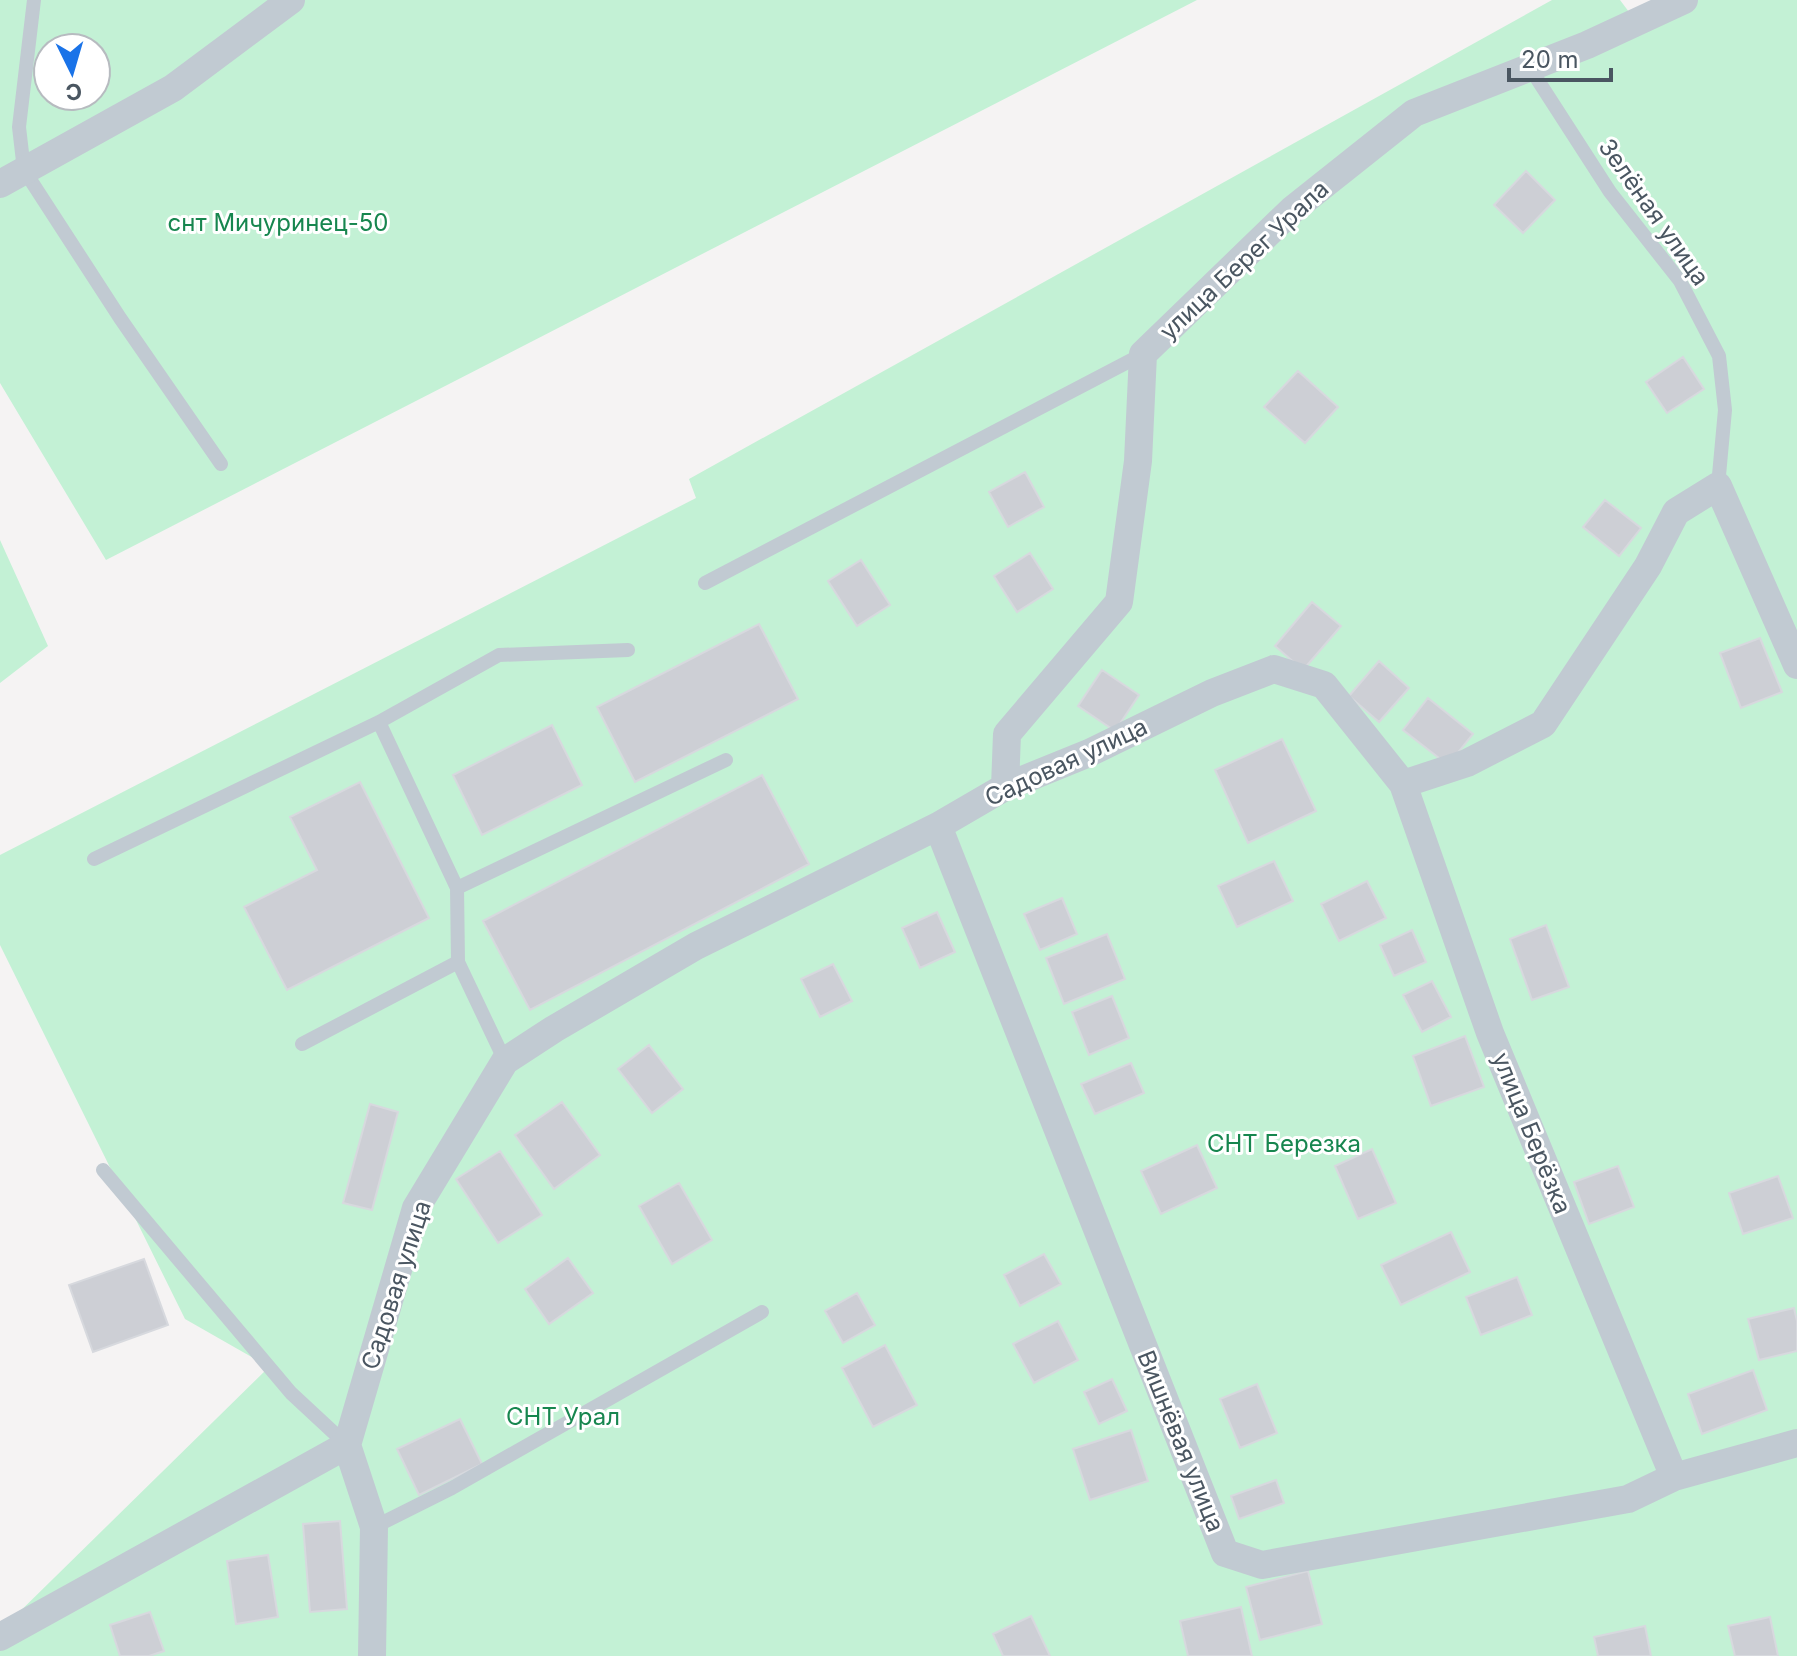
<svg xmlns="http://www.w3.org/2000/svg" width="1797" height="1656" viewBox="0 0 1797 1656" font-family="Inter,sans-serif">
  <rect width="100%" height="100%" fill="#f5f3f3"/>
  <path fill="#c3f1d5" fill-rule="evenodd" d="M0,0H1197L106,560L0,383ZM48,48H96V96H48Z
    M1552,0H1620L1632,16L1663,0H1797V1656H0V1631L269,1367L185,1319L0,945V855L696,498L689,479Z
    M0,540L48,646L0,683Z"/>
  <path fill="#cdcfd5" stroke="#d7d9de" stroke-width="2" d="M1526,171L1555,200L1523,233L1494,205Z
    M1683,357L1704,389L1667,413L1646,382Z
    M1298,371L1338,407L1305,443L1264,407Z
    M1025,472L1044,507L1008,527L989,492Z
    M1605,500L1641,528L1619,556L1583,527Z
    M1030,553L1053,589L1017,612L994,576Z
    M861,560L890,605L857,626L828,581Z
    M1312,602L1341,626L1303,670L1275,646Z
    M759,624L798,699L635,782L597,707Z
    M1760,638L1782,692L1741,708L1720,653Z
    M1379,661L1409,688L1379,722L1349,696Z
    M1102,670L1139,695L1115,731L1078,706Z
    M1428,698L1473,734L1448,765L1403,730Z
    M552,725L582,785L482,835L453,775Z
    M1282,739L1316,811L1248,843L1215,770Z
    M762,775L809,864L530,1010L483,921Z
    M360,782L429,918L287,990L244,907L317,870L290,817Z
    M1274,861L1293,901L1237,927L1218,886Z
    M1367,881L1386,918L1339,941L1321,904Z
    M1062,898L1077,934L1040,950L1024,914Z
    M937,912L955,952L920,968L902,928Z
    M1546,925L1569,987L1532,1000L1510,939Z
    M1412,930L1426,962L1394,976L1380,945Z
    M1107,934L1125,979L1064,1004L1046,958Z
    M833,964L852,1001L820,1017L801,979Z
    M1432,981L1451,1017L1422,1032L1403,995Z
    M1112,996L1129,1038L1089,1055L1072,1012Z
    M1465,1036L1484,1087L1431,1106L1413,1056Z
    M649,1045L683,1089L652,1113L618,1069Z
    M1131,1063L1144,1093L1095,1114L1081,1084Z
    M562,1102L600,1155L554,1189L515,1135Z
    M370,1104L398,1112L372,1210L343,1203Z
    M1197,1145L1217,1188L1161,1214L1141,1171Z
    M1372,1149L1396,1203L1358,1219L1335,1166Z
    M500,1151L542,1215L498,1243L456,1179Z
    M1618,1166L1634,1207L1589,1224L1574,1182Z
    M1778,1176L1793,1218L1743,1234L1729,1193Z
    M679,1183L712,1240L672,1264L639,1206Z
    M1451,1232L1470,1272L1401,1305L1381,1265Z
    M1044,1254L1061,1284L1020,1306L1004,1275Z
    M568,1258L593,1293L549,1324L525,1289Z
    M144,1259L168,1325L93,1352L69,1285Z
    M1517,1277L1532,1315L1481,1335L1466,1297Z
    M857,1293L875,1325L843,1343L825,1311Z
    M1794,1308L1797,1321V1351L1759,1360L1748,1319Z
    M1058,1321L1078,1360L1034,1383L1013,1344Z
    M885,1345L917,1405L873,1427L842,1368Z
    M1753,1370L1767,1410L1702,1434L1688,1394Z
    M1112,1379L1127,1411L1099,1424L1084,1392Z
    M1257,1384L1277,1433L1240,1448L1220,1399Z
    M460,1419L482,1464L419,1495L397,1449Z
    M1131,1430L1148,1481L1090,1500L1073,1449Z
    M1276,1480L1284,1503L1239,1519L1231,1496Z
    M340,1521L347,1609L310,1612L303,1524Z
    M268,1555L278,1617L236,1624L227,1561Z
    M1308,1571L1322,1624L1260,1640L1246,1587Z
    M1241,1607L1252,1656H1188L1180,1621Z
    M150,1612L164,1651L149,1656H120L110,1625Z
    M1031,1616L1050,1656H1003L993,1634Z
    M1770,1617L1778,1656H1735L1728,1626Z
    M1645,1626L1651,1656H1598L1594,1637Z"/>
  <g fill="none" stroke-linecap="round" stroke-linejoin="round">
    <path stroke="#c1cad2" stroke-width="14" d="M34,0L19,127L24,170L120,318L221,464
      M1530,68L1610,192L1680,281L1719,356L1725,410L1718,486
      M705,583L1143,354
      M379,722L457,888L458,962
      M94,859L379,722L499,655L628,650
      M457,888L726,760
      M302,1044L458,962L505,1061
      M103,1170L291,1393L347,1445
      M374,1527L452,1488L762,1312"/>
    <path stroke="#c1cad2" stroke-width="28" d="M0,184L173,88L291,0
      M1403,784L1490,1033L1674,1477
      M1005,787L1007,734L1119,602L1138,461L1143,354L1292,210L1414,113L1587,45L1684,0
      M938,826L1225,1553L1262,1565L1628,1499L1674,1477L1797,1443
      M347,1445L416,1208L505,1061L554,1029L696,946L938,826L1005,787L1089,753L1212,693L1274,669L1324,685L1403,784L1467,763L1543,724L1648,566L1676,512L1718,486L1797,665
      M347,1445L374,1527L372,1656
      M0,1637L347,1445"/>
  </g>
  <g text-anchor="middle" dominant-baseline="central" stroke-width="6" stroke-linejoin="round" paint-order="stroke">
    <g font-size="24" fill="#4a5661" stroke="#fff">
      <text transform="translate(1654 212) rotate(55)">Зелёная улица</text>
      <text transform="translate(1244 260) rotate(-43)">улица Берег Урала</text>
      <text transform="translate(1066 762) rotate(-25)">Садовая улица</text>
      <text transform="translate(1532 1133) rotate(68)">улица Берёзка</text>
      <text transform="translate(396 1285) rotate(-72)">Садовая улица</text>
      <text transform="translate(1181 1441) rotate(68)">Вишнёвая улица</text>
    </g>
    <g font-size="24" fill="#17864f" stroke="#fff">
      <text x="278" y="222">снт Мичуринец-50</text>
      <text x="1284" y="1143">СНТ Березка</text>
      <text x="563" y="1416">СНТ Урал</text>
    </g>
  </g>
  <g transform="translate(72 72) rotate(175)"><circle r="38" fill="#ffffff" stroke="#b7bbc0" stroke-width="2"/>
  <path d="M0-6L14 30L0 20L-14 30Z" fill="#1a73e8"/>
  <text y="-12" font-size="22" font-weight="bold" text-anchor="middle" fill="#4a5661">С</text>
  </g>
  <path d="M1509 68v12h102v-12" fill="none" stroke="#4a5661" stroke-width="4"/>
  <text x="1521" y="68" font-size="24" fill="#4a5661" stroke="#ffffff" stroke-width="6" paint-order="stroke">20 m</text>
</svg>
